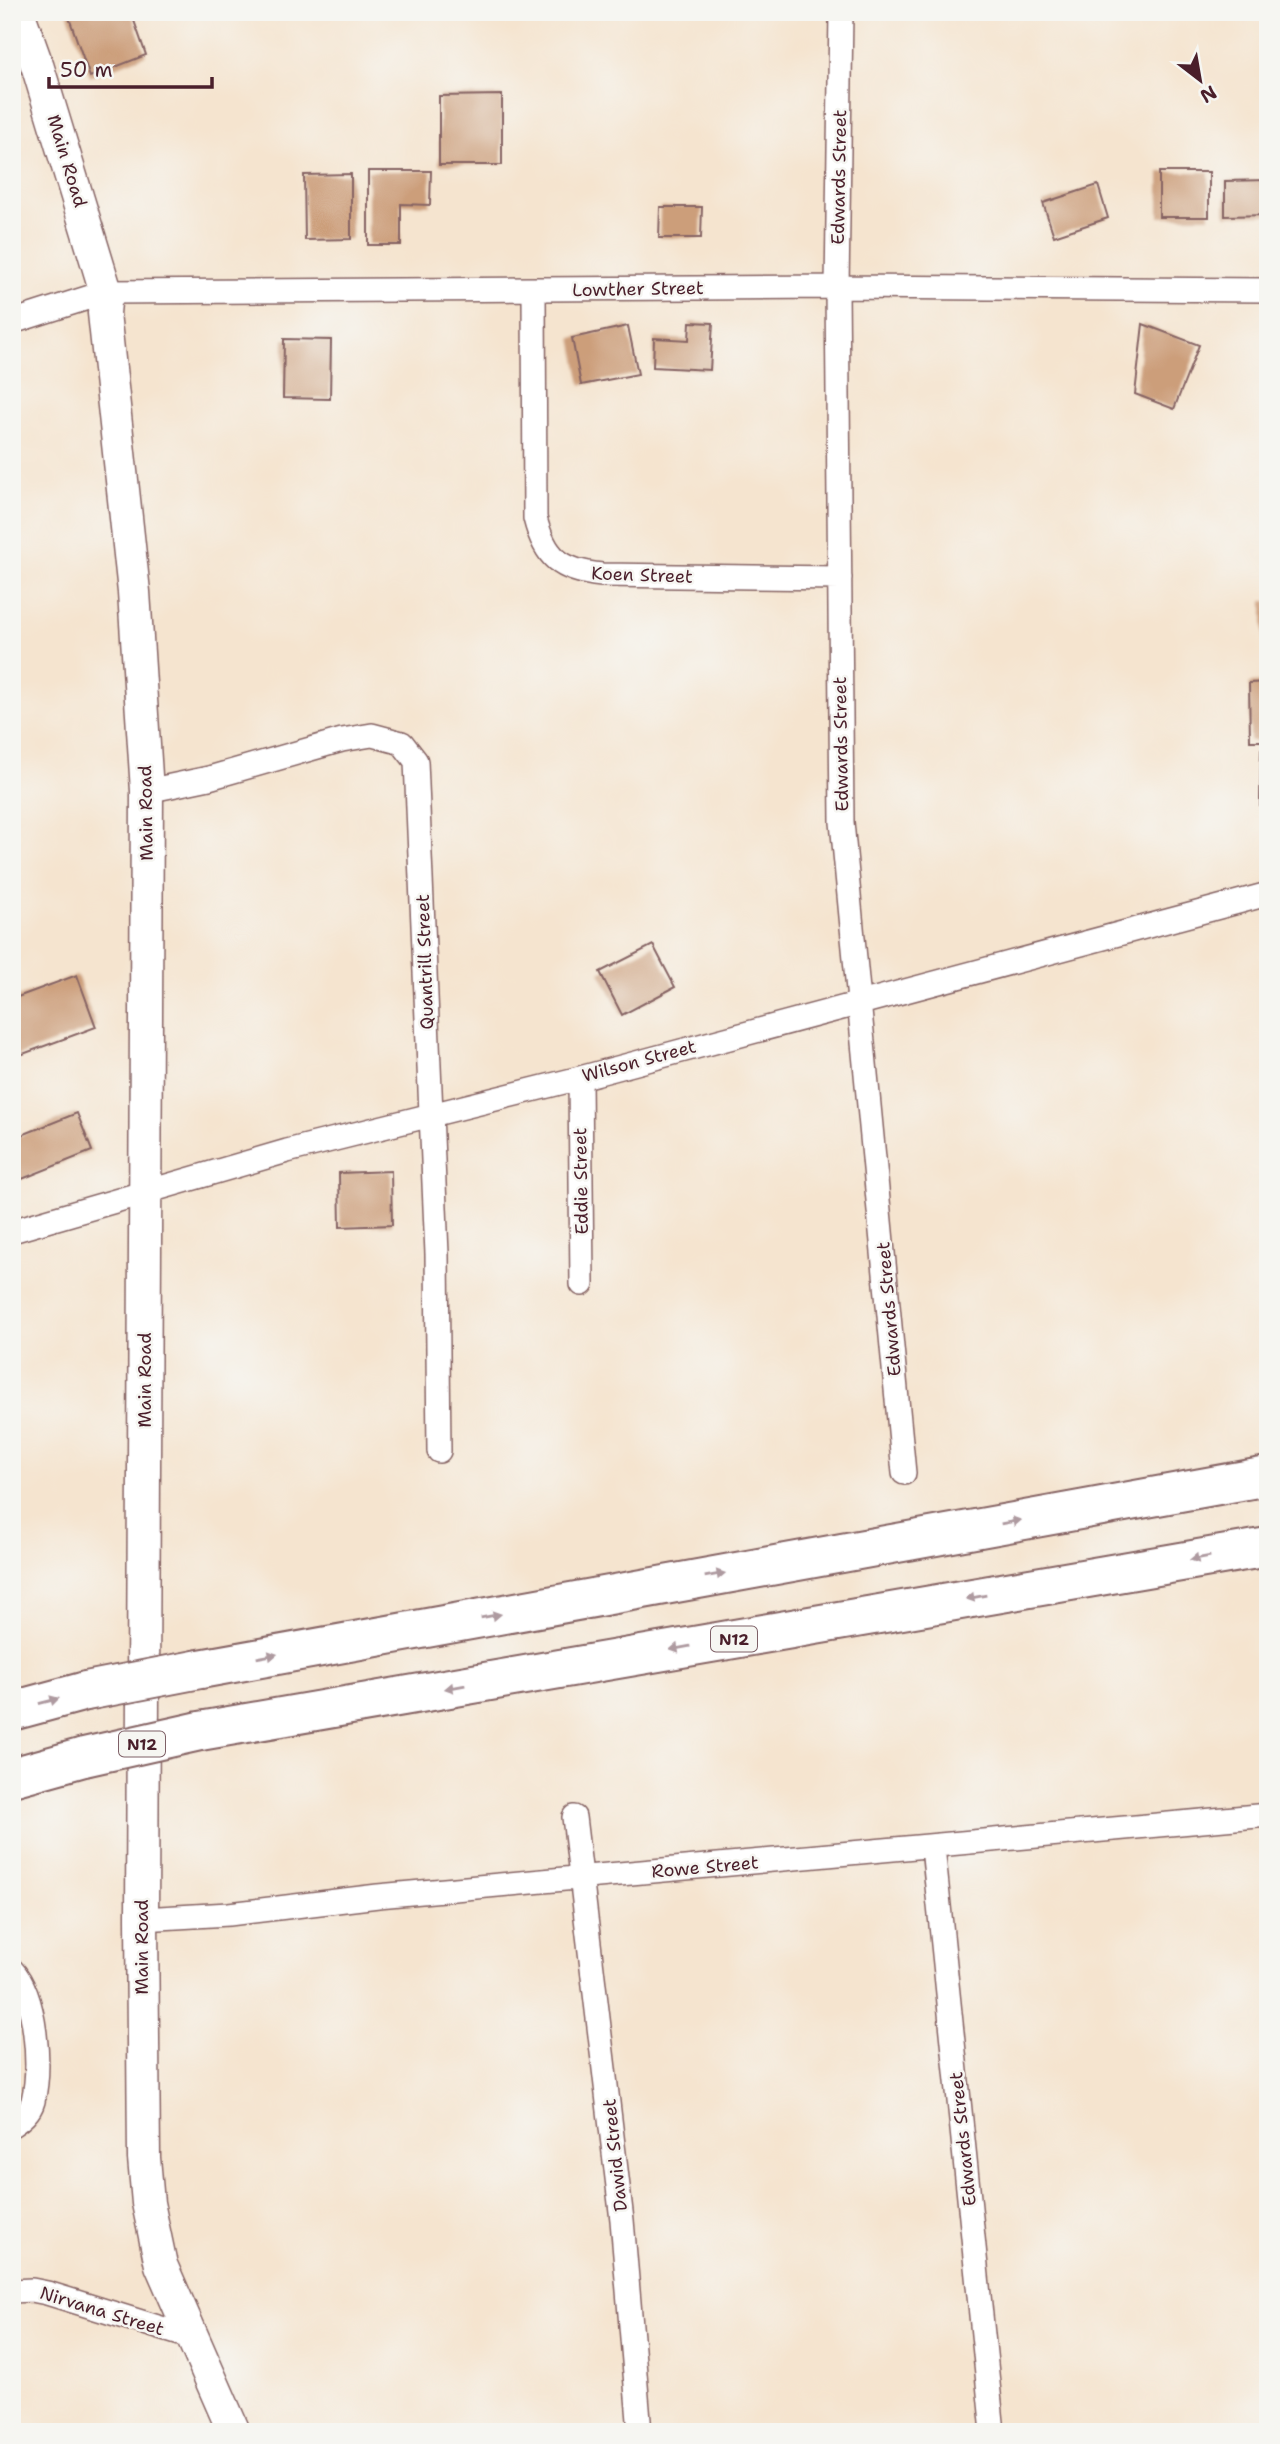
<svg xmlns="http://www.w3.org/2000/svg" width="1280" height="2444" viewBox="0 0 1280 2444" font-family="'Shantell Sans',sans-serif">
  <rect width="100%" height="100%" fill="#f6f6f2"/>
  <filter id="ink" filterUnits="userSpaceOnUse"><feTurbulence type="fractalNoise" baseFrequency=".0143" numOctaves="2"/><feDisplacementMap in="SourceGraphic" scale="14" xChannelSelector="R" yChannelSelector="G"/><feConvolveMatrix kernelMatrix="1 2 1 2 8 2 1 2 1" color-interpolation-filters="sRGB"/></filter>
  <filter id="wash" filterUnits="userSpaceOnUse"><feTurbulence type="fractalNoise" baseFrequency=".00686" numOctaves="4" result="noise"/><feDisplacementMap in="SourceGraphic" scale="28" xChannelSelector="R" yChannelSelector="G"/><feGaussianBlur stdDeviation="1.57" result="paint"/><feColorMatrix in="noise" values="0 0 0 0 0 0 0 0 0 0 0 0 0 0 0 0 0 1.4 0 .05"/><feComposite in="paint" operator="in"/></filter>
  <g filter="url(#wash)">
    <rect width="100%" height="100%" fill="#f5e4cf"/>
    <g id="blocks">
      <path fill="#cc9e7a" d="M67,12H131L146,55L90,77Z
        M502,95V165H439V96Z
        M368,171H431L430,205L401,204V245H368Z
        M1159,172H1209V217H1159Z
        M351,174V239L305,240L304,175Z
        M1268,180V215L1225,216V181Z
        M1098,185L1108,218L1054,236L1043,203Z
        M660,207H702L701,238H659Z
        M690,322L713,323L710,370L653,367L654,338L689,340Z
        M1143,324L1199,345L1174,409L1135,394Z
        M628,326L638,374L581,385L572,338Z
        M284,339L331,340L330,399L283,398Z
        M1263,601H1268V646H1263Z
        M1268,682V741H1250L1249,683Z
        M1261,749H1268V806H1260Z
        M653,945L675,987L622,1015L600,972Z
        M77,975L96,1027L12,1058V999Z
        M77,1113L92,1151L12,1183V1139Z
        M391,1171L392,1225L340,1227L339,1173Z"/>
    </g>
  </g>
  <g filter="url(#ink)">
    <use href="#blocks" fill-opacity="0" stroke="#866464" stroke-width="2"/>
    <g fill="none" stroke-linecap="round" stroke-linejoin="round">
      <g stroke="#866464" stroke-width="26">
        <path id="street" d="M841,12L837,287L842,822L904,1473
          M534,290L535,518C545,558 561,571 602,575L840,578
          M12,322L106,292L837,287L1268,290
          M147,791L209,778L342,740L372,735L402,743L416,761L437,1254L439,1451
          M580,1078L582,1284
          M12,1231L287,1151L580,1078L1268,894
          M574,1817L622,2220L640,2432
          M933,1847L993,2432
          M142,1919L229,1914L378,1896L1268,1815
          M12,1970C37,1997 41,2067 33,2101C30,2112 21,2119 12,2125
          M12,2291L32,2290L47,2293L190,2337"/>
      </g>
      <g stroke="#866464" stroke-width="35">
        <path id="secondary" d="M18,12L38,68L106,292L104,313L134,592L147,791L142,1919L144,2158L148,2203L161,2265L234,2432"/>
      </g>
      <g stroke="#866464" stroke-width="42">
        <path id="highway" d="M200,1669L1268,1476
          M12,1711L86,1691
          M200,1731L1268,1547
          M12,1777L84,1757"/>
      </g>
      <use href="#street" stroke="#fff" stroke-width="23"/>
      <use href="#secondary" stroke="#fff" stroke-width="32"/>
      <use href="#highway" stroke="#fff" stroke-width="38"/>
      <g stroke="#866464" stroke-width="42" stroke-linecap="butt">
        <path id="highway-bridge" d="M86,1691L200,1669
          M84,1757L200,1731"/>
      </g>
      <use href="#highway-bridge" stroke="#fff" stroke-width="38"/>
    </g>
    <defs><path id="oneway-solid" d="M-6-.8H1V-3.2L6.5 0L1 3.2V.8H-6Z" transform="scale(1.75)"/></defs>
    <g fill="#ae9aa0">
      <use href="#oneway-solid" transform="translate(1011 1522) rotate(-10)"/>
      <use href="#oneway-solid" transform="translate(1200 1558) rotate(170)"/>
      <use href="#oneway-solid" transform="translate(715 1575) rotate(-10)"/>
      <use href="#oneway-solid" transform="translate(976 1597) rotate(170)"/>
      <use href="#oneway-solid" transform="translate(491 1616) rotate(-10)"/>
      <use href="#oneway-solid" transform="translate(680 1648) rotate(170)"/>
      <use href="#oneway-solid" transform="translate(267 1656) rotate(-10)"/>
      <use href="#oneway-solid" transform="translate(455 1687) rotate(170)"/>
      <use href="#oneway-solid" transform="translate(49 1701) rotate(-15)"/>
    </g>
  </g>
  <g text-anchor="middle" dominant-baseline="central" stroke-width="5" stroke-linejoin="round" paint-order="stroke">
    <g fill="#f6f6f2" stroke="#7e6067" stroke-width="2">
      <rect x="711" y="1626.5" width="46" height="25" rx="5"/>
      <rect x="119" y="1731.5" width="46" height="25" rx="5"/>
    </g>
    <g font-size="16" font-weight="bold" fill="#4a1f2b">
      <text x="734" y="1639">N12</text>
      <text x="142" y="1744">N12</text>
    </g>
    <g font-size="18" fill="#4a1f2b" stroke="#f6f6f2">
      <text transform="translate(67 161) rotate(73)">Main Road</text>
      <text transform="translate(839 177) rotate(-89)">Edwards Street</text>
      <text transform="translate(638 289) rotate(-1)">Lowther Street</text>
      <text transform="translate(642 575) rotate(2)">Koen Street</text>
      <text transform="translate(841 744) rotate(-91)">Edwards Street</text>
      <text transform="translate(146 813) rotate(-91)">Main Road</text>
      <text transform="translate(425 962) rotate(-92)">Quantrill Street</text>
      <text transform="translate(639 1061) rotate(-15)">Wilson Street</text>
      <text transform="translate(581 1181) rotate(-91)">Eddie Street</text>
      <text transform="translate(889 1309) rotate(-95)">Edwards Street</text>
      <text transform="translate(145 1380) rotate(-90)">Main Road</text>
      <text transform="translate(705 1867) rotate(-5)">Rowe Street</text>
      <text transform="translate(142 1947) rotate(-90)">Main Road</text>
      <text transform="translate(963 2139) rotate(-96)">Edwards Street</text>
      <text transform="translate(615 2155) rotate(-96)">Dawid Street</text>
      <text transform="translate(102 2311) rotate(17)">Nirvana Street</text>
    </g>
  </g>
  <rect width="1280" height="2444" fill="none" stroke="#f6f6f2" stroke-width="42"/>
  <g transform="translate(1200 80) rotate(149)" stroke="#f6f6f2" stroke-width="5" paint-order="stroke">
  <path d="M0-5L12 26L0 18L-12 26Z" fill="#4a1f2b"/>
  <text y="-10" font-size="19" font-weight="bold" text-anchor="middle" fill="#4a1f2b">N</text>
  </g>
  <path d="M49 77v10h163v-10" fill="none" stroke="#4a1f2b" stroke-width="3.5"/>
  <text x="60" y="77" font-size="21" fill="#4a1f2b" stroke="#f6f6f2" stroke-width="5" paint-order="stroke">50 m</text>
</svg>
